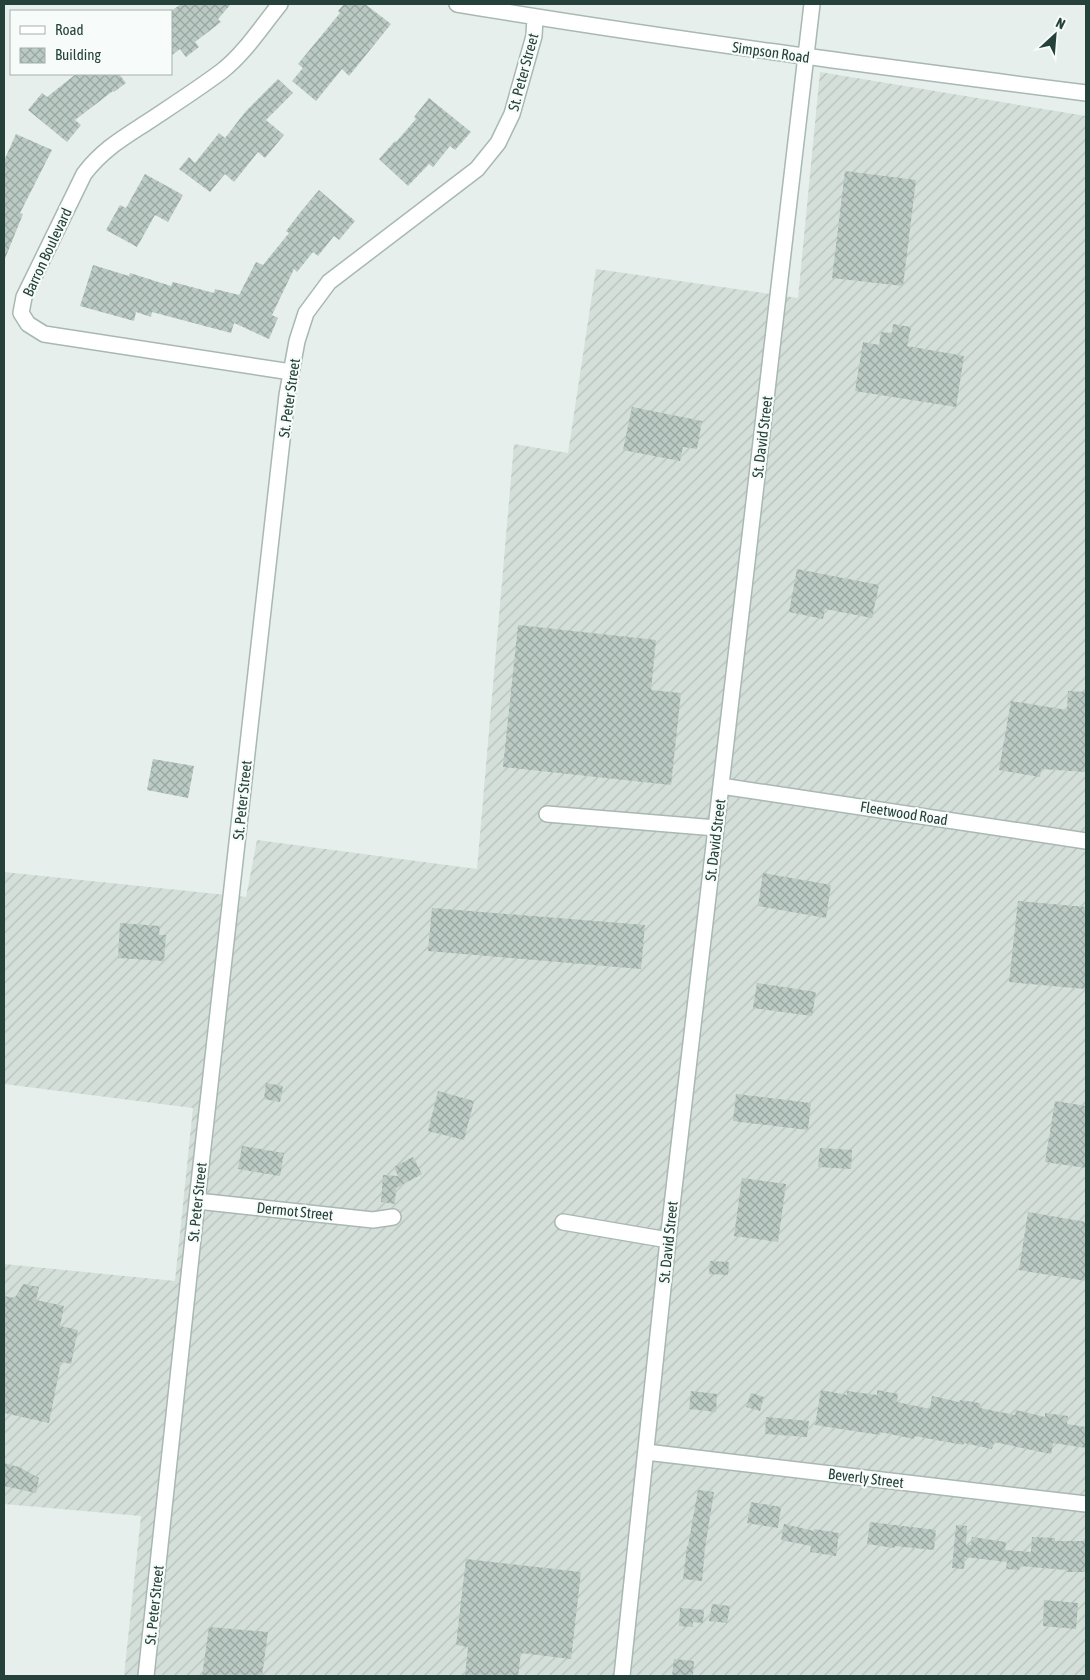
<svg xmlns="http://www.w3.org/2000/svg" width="1090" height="1680" viewBox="0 0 1090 1680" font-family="'Asap Condensed',sans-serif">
  <defs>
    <pattern id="industrial-furrows" width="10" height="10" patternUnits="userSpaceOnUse" patternTransform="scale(1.25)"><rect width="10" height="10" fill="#d4dfda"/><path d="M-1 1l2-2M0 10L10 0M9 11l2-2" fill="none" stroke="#b6c1bc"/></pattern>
    <pattern id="building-cross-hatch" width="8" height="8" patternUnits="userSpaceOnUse" patternTransform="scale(1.25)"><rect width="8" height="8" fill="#bbcac4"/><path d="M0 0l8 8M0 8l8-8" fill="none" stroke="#98a6a0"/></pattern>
  </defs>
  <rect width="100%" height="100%" fill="#e6efeb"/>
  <path fill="url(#industrial-furrows)" d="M820,72L1086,116V1676H124L141,1516L4,1504V1264L175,1281L193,1108L4,1084V872L246,897L257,840L477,869L514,444L568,453L596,269L798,298Z"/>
  <path fill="url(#building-cross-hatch)" d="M181,4H231L218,19L221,22L195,42L199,47L186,57L180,49L171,56V11Z
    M344,4H365L391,24L349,76L342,69L316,101L292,81L303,68L298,64L340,13L338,11Z
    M76,74H119L126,83L114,92L113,91L75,120L81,125L67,142L28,110L42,93L47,97Z
    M278,79L293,93L266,120L284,135L265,158L258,152L234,182L225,174L210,192L179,169L189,157L195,163L219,133L225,138L246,111Z
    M429,98L471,132L455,150L450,146L433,167L429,164L408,186L379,159L395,141L396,142L416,119L414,117Z
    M16,134L52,150L20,213L23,214L4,261V161Z
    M845,171L916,180L903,286L832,278Z
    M145,174L183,195L168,222L155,215L137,247L106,230L120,205L126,208Z
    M319,190L355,221L339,240L334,236L318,256L313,252L297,272L294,269L272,315L278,318L269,339L234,323L231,333L152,312L151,317L136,312L134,321L80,306L93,265L129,276L130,273L171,286L173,282L214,293L215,289L239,295L256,262L263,265L289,233L286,231L303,209Z
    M893,324L911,327L907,346L964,356L956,407L855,391L863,342L879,345L881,332L892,333Z
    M632,407L702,421L697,449L683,447L680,461L623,450Z
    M797,569L879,585L872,618L825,609L823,619L789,612Z
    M518,625L656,640L651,690L681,693L671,785L503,767Z
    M1068,691L1086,692V772L1041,769L1040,777L999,770L1011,701L1067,710Z
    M153,759L194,766L188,798L147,790Z
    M763,873L831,885L826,918L758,906Z
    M1018,901L1086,907V989L1009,982Z
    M432,908L645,925L641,969L428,951Z
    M120,923L160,926L159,935H166L164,961L118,958Z
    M757,983L816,992L812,1016L753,1008Z
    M266,1083L283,1086L280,1102L264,1099Z
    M438,1091L474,1101L464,1140L428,1131Z
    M736,1094L811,1103L808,1130L733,1121Z
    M1055,1101L1086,1106V1168L1045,1162Z
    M242,1146L284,1153L280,1176L238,1169Z
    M820,1148L852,1150L851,1169L818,1167Z
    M413,1157L422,1174L396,1188L395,1204L381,1202L383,1175L398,1176L394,1167Z
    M742,1178L786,1184L778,1242L734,1236Z
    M1028,1212L1086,1222V1281L1019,1270Z
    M710,1261L729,1262L728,1275L709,1274Z
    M23,1284L39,1287L36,1300L64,1306L60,1326L78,1330L71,1364L61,1362L49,1423L4,1413V1296L15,1298Z
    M821,1390L847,1395V1391L877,1395V1390L898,1394L897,1402L930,1409L932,1396L959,1402L960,1400L980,1403V1408L1015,1415L1016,1410L1045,1417V1413L1068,1416L1067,1424L1086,1427V1448L1053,1443L1051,1454L994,1442L992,1449L964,1443L963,1445L915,1436L914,1439L880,1432V1435L815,1425Z
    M691,1391L717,1394L716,1412L689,1409Z
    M751,1393L764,1397L760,1411L746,1407Z
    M766,1417L809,1421L807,1437L765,1434Z
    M4,1463L19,1467L39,1478L36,1493L4,1486Z
    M698,1490L714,1492L705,1548L702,1581L683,1579L687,1546H688Z
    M751,1502L781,1507L778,1528L747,1523Z
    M870,1522L936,1530L934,1550L895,1546V1548L867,1544Z
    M784,1524L814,1531V1529L839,1533L836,1556L810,1552L811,1546L781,1540Z
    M956,1525L967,1526L966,1545H971L972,1537L1006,1542L1005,1550L1031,1552L1032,1537L1055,1538V1541H1086V1572H1066V1570L1020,1566L1019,1570L1006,1569L1007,1562L965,1557L964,1569L952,1568Z
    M466,1559L581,1572L571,1659L521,1653L518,1676H465L468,1647L456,1645Z
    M1044,1600L1078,1603L1076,1629L1043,1626Z
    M712,1604L730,1606L727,1623L709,1621Z
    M680,1608L704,1610L703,1623L693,1622V1627L679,1626Z
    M209,1627L268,1632L262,1676H202Z
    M674,1659L694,1661L693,1676H672Z"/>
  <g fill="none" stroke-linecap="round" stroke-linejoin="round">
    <g stroke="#a8b8b2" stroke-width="18">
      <path id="minor" d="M280,4C262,26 245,53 222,71C198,89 173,105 149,121C123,138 103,149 84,174L24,297L21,313L28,324L44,334L291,372
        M457,4C666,39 876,66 1086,93
        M721,786L1086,841
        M547,814L716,828
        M197,1201L373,1220L393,1217
        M563,1222L668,1240
        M646,1452L1086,1504
        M146,1676L197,1201L287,395L297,341L306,313L329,282L477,169L498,143L512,114L534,36L535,17
        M622,1676L668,1240L812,4"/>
    </g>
    <use href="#minor" stroke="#fff" stroke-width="15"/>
  </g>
  <g text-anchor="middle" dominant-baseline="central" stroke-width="4.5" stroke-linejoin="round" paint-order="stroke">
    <g font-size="15" fill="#24423a" stroke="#f7fbf9">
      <text transform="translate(771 52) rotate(8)">Simpson Road</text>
      <text transform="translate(523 72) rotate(-75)">St. Peter Street</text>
      <text transform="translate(47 252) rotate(-65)">Barron Boulevard</text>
      <text transform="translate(289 398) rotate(-82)">St. Peter Street</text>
      <text transform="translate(762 437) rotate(-83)">St. David Street</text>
      <text transform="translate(242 800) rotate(-84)">St. Peter Street</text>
      <text transform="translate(904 813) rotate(9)">Fleetwood Road</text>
      <text transform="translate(715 840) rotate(-83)">St. David Street</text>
      <text transform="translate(197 1202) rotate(-84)">St. Peter Street</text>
      <text transform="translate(295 1211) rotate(6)">Dermot Street</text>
      <text transform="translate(668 1242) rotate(-84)">St. David Street</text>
      <text transform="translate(866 1478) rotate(7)">Beverly Street</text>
      <text transform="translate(154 1605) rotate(-84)">St. Peter Street</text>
    </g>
  </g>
  <rect width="1090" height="1680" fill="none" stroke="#24423a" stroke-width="10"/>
  <rect x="10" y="10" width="162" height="65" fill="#f7fbf9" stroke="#a3b1ad"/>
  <rect x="20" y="26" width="25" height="8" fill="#ffffff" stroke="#a3b1ad"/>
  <text x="55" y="35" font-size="15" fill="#24423a">Road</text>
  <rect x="20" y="48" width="25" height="15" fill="url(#building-cross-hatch)" stroke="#a3b1ad"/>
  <text x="55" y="60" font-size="15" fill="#24423a">Building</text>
  <g transform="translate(1055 35) rotate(26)" stroke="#f7fbf9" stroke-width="4" paint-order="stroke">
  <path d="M0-4L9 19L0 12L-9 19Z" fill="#24423a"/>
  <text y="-8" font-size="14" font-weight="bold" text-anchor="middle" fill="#24423a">N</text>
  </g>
</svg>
